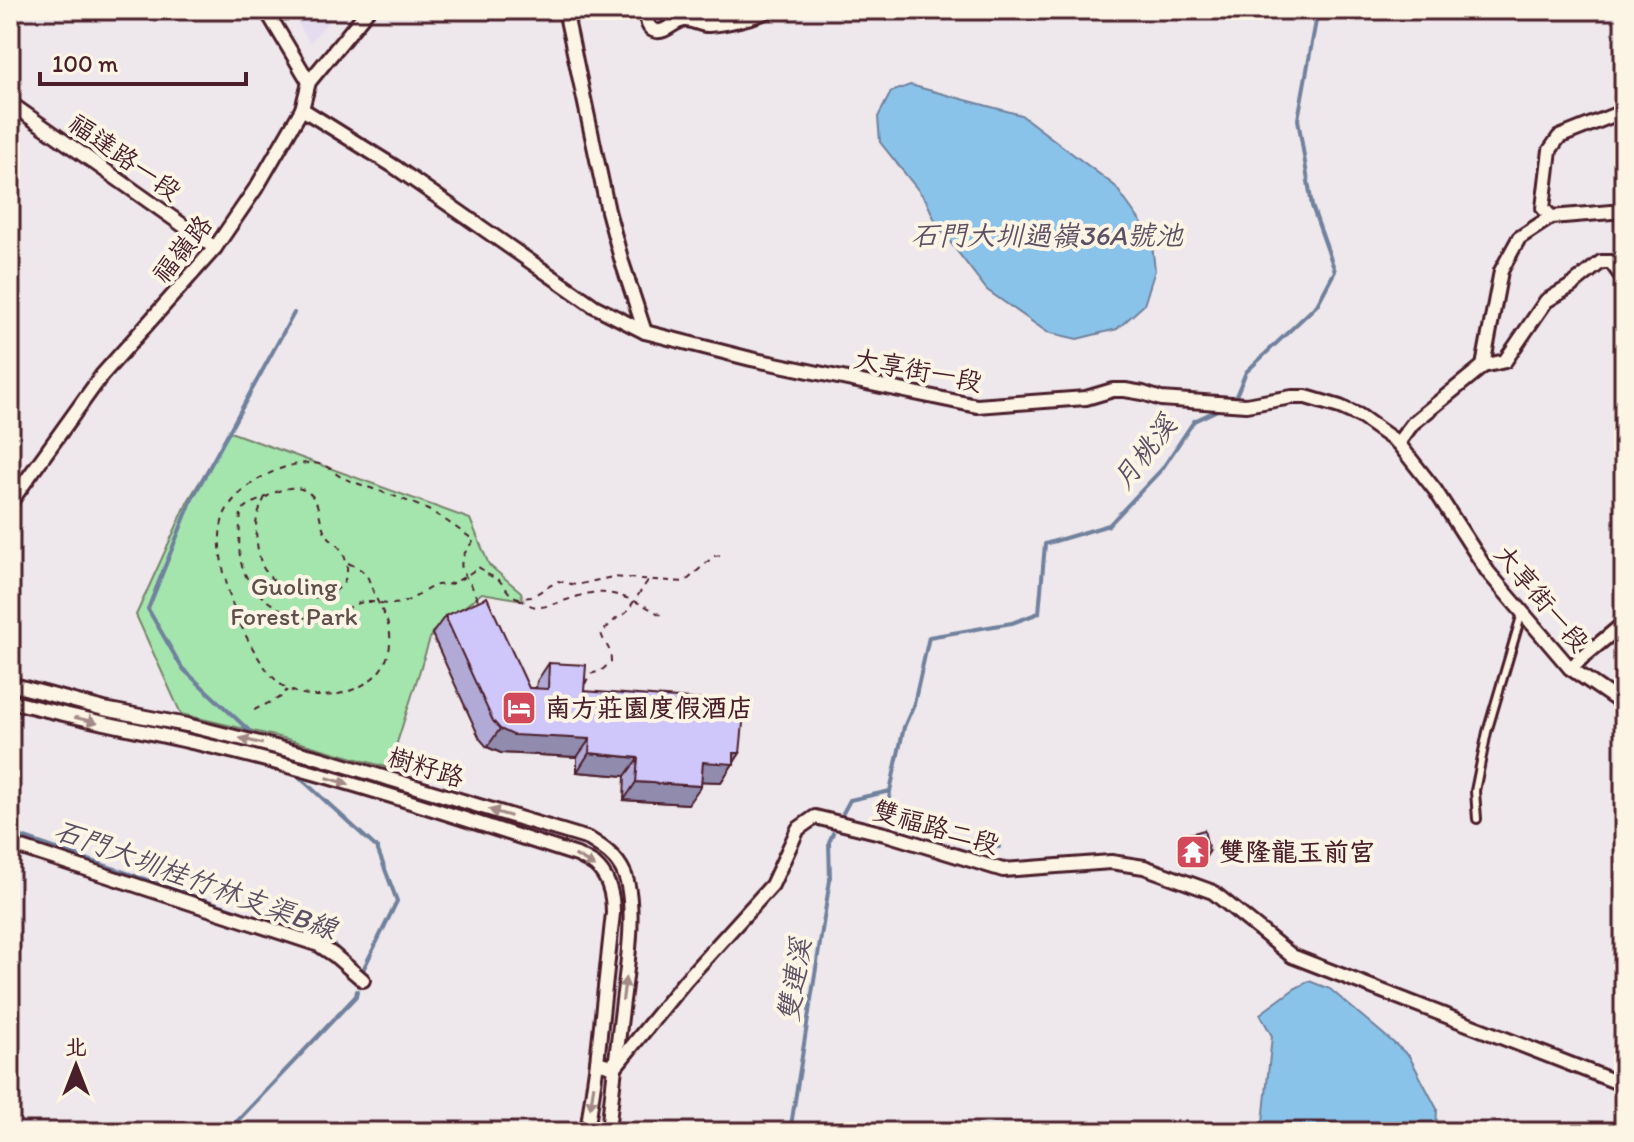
<svg xmlns="http://www.w3.org/2000/svg" width="1634" height="1142" viewBox="0 0 1634 1142" font-family="Itim,'LXGW WenKai TC',sans-serif">
<rect width="100%" height="100%" fill="#eee7eb"/>
<filter id="ink" filterUnits="userSpaceOnUse"><feTurbulence type="fractalNoise" baseFrequency=".0125" numOctaves="2"/><feDisplacementMap in="SourceGraphic" scale="16" xChannelSelector="R" yChannelSelector="G"/><feConvolveMatrix kernelMatrix="1 2 1 2 8 2 1 2 1" color-interpolation-filters="sRGB"/></filter>
<g filter="url(#ink)">
<path fill="#e5ddef" d="M290 10H338L310 43Z"/>
<path fill="#a4e4ad" stroke="#77826c" stroke-width="2" d="M230 432 470 519 489 565 521 592 523 600 482 593 432 632 389 768 287 739 181 714 136 615 188 501Z"/>
<g fill="#8ac3e9" stroke="#70819d" stroke-width="2">
<path d="M910 85 1021 115 1115 186 1151 236 1155 270 1144 305 1117 329 1077 339 1047 332 987 290 937 225 926 200 880 142 878 117 891 92Z"/>
<path d="M1309 981 1330 989 1409 1056 1437 1109 1436 1132H1262L1272 1036 1260 1014 1294 989Z"/>
</g>
<g fill="none" stroke-linecap="round" stroke-linejoin="round">
<g stroke="#70819d" stroke-width="4">
<path d="M1233 403 1246 372 1317 305 1335 271 1312 206 1298 119 1318 10"/>
<path d="M255 736 182 668 148 609 192 499 294 313"/>
<path d="M297 775 377 848 397 901 361 974"/>
<path d="M843 813 850 800 890 791"/>
<path d="M10 833 308 935"/>
<path d="M999 847 887 819 890 791 904 727 914 704 929 637 1012 623 1039 613 1045 544 1109 525 1162 469 1194 421 1222 408"/>
<path d="M320 939 332 943 348 960"/>
<path d="M227 1132 356 996 357 991"/>
<path d="M790 1132 830 880 829 842 833 833"/>
</g>
<g stroke="#4a1f2b" stroke-width="12">
<path id="service" d="M1477 819 1475 791 1487 732 1522 613"/>
</g>
<g stroke="#4a1f2b" stroke-width="18">
<g id="minor">
<path d="M266 10 309 82"/>
<path d="M565 10 608 211 622 262 645 332"/>
<path d="M646 10C647 18 646 29 656 31 666 33 674 21 684 20 693 19 700 26 709 25 727 24 754 17 771 10"/>
<path d="M10 103 215 248"/>
<path d="M302 109 395 167 594 306 645 332 751 359 977 406 1086 398 1113 390H1125L1143 393 1161 399 1246 405 1292 397H1306L1340 407 1360 416 1398 443 1435 490 1488 572 1523 613 1570 668 1624 705"/>
<path d="M1551 217 1543 208 1550 150 1559 137 1624 111"/>
<path d="M1483 366 1505 361 1546 301 1571 286 1601 262H1611L1624 280"/>
<path d="M1398 443 1413 423 1483 366 1501 271 1519 238 1551 217 1624 211"/>
<path d="M10 503 102 375 215 248 258 185 302 109 309 82 368 10"/>
<path d="M1570 668 1624 623"/>
<path d="M10 684 104 709 187 725 320 758 589 839C604 848 617 857 624 873 638 904 626 974 622 1009 617 1050 612 1091 608 1132"/>
<path d="M10 701C75 718 140 730 205 745 331 774 454 816 577 855 583 858 590 861 595 865 609 877 613 896 613 913L597 1062 587 1132"/>
<path d="M10 844 319 945 334 955 363 980"/>
<path d="M597 1062 615 1067 685 981 772 885 798 829 815 817 889 835 1003 870 1111 862 1144 867 1213 892 1292 956 1624 1085"/>
</g>
</g>
<g stroke="#4a1f2b" stroke-width="2" stroke-dasharray="6 6" stroke-linecap="butt">
<path d="M265 497C261 506 256 516 256 527 256 538 258 559 264 569 279 592 308 606 333 592 349 583 351 566 341 550 337 543 329 539 325 532 319 521 320 506 313 497 300 482 283 488 268 496 258 501 250 503 241 511 240 528 237 550 242 566 251 598 292 623 325 618 339 616 350 604 364 602 376 601 389 606 401 603 413 600 423 591 434 586 442 583 437 586 446 585 456 583 470 574 478 567L483 570V572L499 580 511 595 518 598 531 597 558 581 576 585 612 577 685 582 714 556 722 555"/>
<path d="M348 563C372 574 366 577 376 598 383 613 392 626 390 644 387 689 326 706 290 690 263 679 234 616 228 589 222 565 216 542 223 518 233 486 291 455 323 465 330 467 336 475 343 478 371 489 401 497 428 510 444 518 459 530 474 540 449 571 467 570 478 600"/>
<path d="M519 599C525 602 530 606 536 607 546 609 577 595 591 593 615 590 642 603 662 616"/>
<path d="M585 684 590 674 601 671 611 662C611 645 605 647 601 633L617 618 626 613 649 579"/>
<path d="M254 710 281 697 287 690"/>
</g>
<use href="#service" stroke="#fcf5e5" stroke-width="6"/>
<use href="#minor" stroke="#fcf5e5" stroke-width="12"/>
</g>
<g fill="#b2aad6" stroke="#4a1f2b" stroke-width="2">
<path d="M445 616 529 688H536L537 681 549 663 584 691 740 753 721 782 701 781 688 804 624 800 625 776 577 772V757L501 753 487 747 480 739 432 634Z"/>
<path d="M1190 834 1203 862 1190 866 1184 843Z"/>
</g>
<g fill="#918bae" stroke="#4a1f2b" stroke-width="2">
<path d="M500 729 590 739 577 757 501 753 487 747Z"/>
<path d="M589 753 638 758 625 776 577 772Z"/>
<path d="M734 753H740L721 782 690 781 703 762Z"/>
<path d="M636 782 701 786 688 804 624 800Z"/>
<path d="M1209 852 1203 862 1190 866 1196 857Z"/>
</g>
<g fill="#cfc6f9" stroke="#4a1f2b" stroke-width="2">
<path d="M487 597 529 688 548 689 549 663 586 665 584 691 745 703 740 753H734V764L703 762 701 786 636 782 638 758 589 753 590 739 513 735 500 729 493 721 445 616Z"/>
<path d="M1204 830 1209 852 1196 857 1190 834Z"/>
</g>
<defs><path id="oneway-solid" d="M-6-.8H1V-3.2L6.5 0L1 3.2V.8H-6Z" transform="scale(2)"/></defs>
<g fill="#a38a88">
<use href="#oneway-solid" transform="translate(86 720) rotate(13)"/>
<use href="#oneway-solid" transform="translate(251 741) rotate(-166)"/>
<use href="#oneway-solid" transform="translate(338 781) rotate(17)"/>
<use href="#oneway-solid" transform="translate(500 813) rotate(-163)"/>
<use href="#oneway-solid" transform="translate(585 861) rotate(30)"/>
<use href="#oneway-solid" transform="translate(624 989) rotate(-83)"/>
<use href="#oneway-solid" transform="translate(592 1097) rotate(99)"/>
</g>
</g>
<defs>
<g id="hotel-square" transform="scale(1.8)"><rect x="-9" y="-9" width="18" height="18" rx="4" fill="#d1495b" stroke="#fcf5e5"/><path d="M-6-4.5h1.5V1H6V5H4.5V3h-9V5H-6ZM-4 0a1.8 1.8 0 1 1 3.6 0ZM.5 0V-2.5h3Q6-2.5 6 0Z" fill="#fff"/></g>
<g id="temple-square" transform="scale(1.8)"><rect x="-9" y="-9" width="18" height="18" rx="4" fill="#d1495b" stroke="#fcf5e5"/><path d="M0-6L5-2H3V0L6.5 2.5H4V6H1.5V3h-3V6H-4V2.5H-6.5L-3 0V-2H-5Z" fill="#fff"/></g>
</defs>
<g fill-rule="evenodd">
<use href="#hotel-square" x="519" y="708"/>
<use href="#temple-square" x="1193" y="852"/>
</g>
<g text-anchor="middle" stroke-width="8" stroke-linejoin="round" paint-order="stroke">
<g font-size="26" fill="#4a1f2b" stroke="#fcf5e5">
<text transform="translate(125 157) rotate(35)" y="9">福達路一段</text>
<text transform="translate(182 249) rotate(-51)" y="9">福嶺路</text>
<text transform="translate(918 370) rotate(11)" y="9">大享街一段</text>
<text transform="translate(1542 598) rotate(50)" y="9">大享街一段</text>
<text transform="translate(426 767) rotate(17)" y="9">樹籽路</text>
<text transform="translate(936 827) rotate(16)" y="9">雙福路二段</text>
</g>
<g font-size="26" fill="#60504c" stroke="#fcf5e5">
<text x="294" y="595">Guoling<tspan x="294" dy="30">Forest Park</tspan></text>
</g>
<g font-size="26" font-weight="bold" fill="#4a1f2b" stroke="#fcf5e5" text-anchor="start">
<text x="545" y="717">南方莊園度假酒店</text>
<text x="1219" y="861">雙隆龍玉前宮</text>
</g>
<g font-size="28" font-style="italic" fill="#5d5064" stroke="#fcf5e5">
<text x="1047" y="245">石門大圳過嶺36A號池</text>
<text transform="translate(1144 452) rotate(-52)" y="10">月桃溪</text>
<text transform="translate(196 879) rotate(20)" y="10">石門大圳桂竹林支渠B線</text>
<text transform="translate(794 980) rotate(-81)" y="10">雙連溪</text>
</g>
</g>
<rect width="1634" height="1142" fill="none" stroke="#fcf5e5" stroke-width="40"/>
<rect x="20" y="20" width="1594" height="1102" fill="none" stroke="#4a1f2b" stroke-width="3" filter="url(#ink)"/>
<g transform="translate(76 1066)" stroke="#fcf5e5" stroke-width="6" paint-order="stroke">
<path d="M0-6L14 30L0 20L-14 30Z" fill="#4a1f2b"/>
<text y="-12" font-size="22" font-weight="bold" text-anchor="middle" fill="#4a1f2b">北</text>
</g>
<path d="M40 72v12h206v-12" fill="none" stroke="#4a1f2b" stroke-width="4"/>
<text x="52" y="72" font-size="24" fill="#4a1f2b" stroke="#fcf5e5" stroke-width="6" paint-order="stroke">100 m</text>
</svg>
